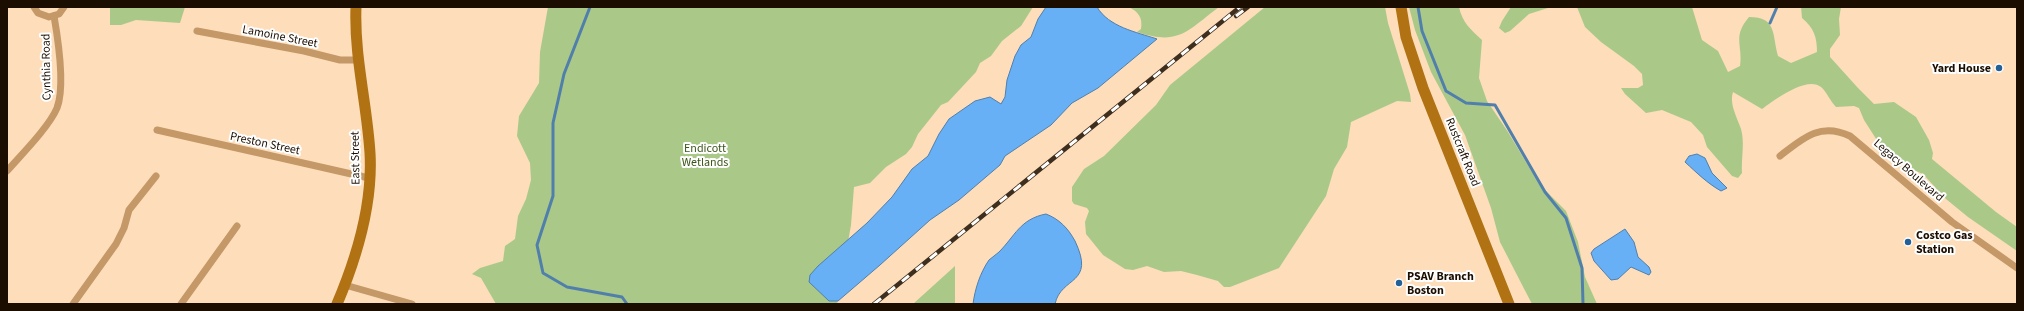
<svg xmlns="http://www.w3.org/2000/svg" width="2024" height="311" viewBox="0 0 2024 311" font-family="'Source Sans 3',sans-serif">
<rect width="100%" height="100%" fill="#fdddba"/>
<g fill="#aac988">
<path d="M110 7H185L180 23 136 20 121 25H110Z"/>
<path d="M548 7H1033L1021 26 1002 41 991 56 980 63 976 72 948 102 941 105 918 134 912 147 906 154 886 167 870 183 854 187 851 225 837 304H496L481 278 472 274 480 268 503 261 505 246 515 239 518 216 526 199 531 180 530 163 517 136 519 116 539 83 540 52Z"/>
<path d="M1129 7H1219C1187 31 1179 46 1137 32L1141 29C1143 17 1138 12 1129 7Z"/>
<path d="M1265 7H1385L1388 23 1410 94 1411 102 1397 101 1351 122 1347 147 1334 169 1326 196 1279 268 1230 287H1224L1218 281 1197 275 1181 271 1164 272 1147 266 1133 270 1125 269 1103 255 1086 234 1085 222 1089 211 1087 208 1074 204 1072 201V187L1084 169 1104 156 1156 105 1170 85Z"/>
<path d="M1409 7H1459C1462 22 1471 30 1482 40L1479 78 1487 101 1508 132 1539 184 1566 211 1578 242 1585 277 1597 304H1532L1500 242 1491 208 1465 135 1431 72 1415 30Z"/>
<path d="M1511 7H1551L1529 14 1510 31 1505 33 1499 28 1502 21Z"/>
<path d="M1577 7H1692L1702 40 1718 51 1728 72 1740 66C1743 45 1732 37 1749 17 1777 17 1772 34 1778 56L1791 63 1817 52C1817 37 1814 28 1802 18L1801 7H1841L1839 19 1840 35 1830 49V57L1858 88 1874 104 1894 102 1916 117 1929 140 1933 153 1932 159 1996 212 2017 227V251L1968 217 1946 199 1923 174 1907 167 1880 145 1864 120 1859 108 1854 106 1836 107C1830 101 1827 92 1821 87 1807 75 1773 101 1762 109L1733 92C1729 104 1737 117 1741 129 1745 143 1741 158 1742 173L1738 178 1732 176 1707 147 1703 135 1691 122 1662 110 1646 113 1625 94 1621 88H1638L1643 85 1642 74 1634 66 1601 42 1585 27Z"/>
<path d="M955 266V304H913Z"/>
</g>
<g fill="#68b0f6" stroke="#517fac">
<path d="M1046 7H1097C1109 27 1136 32 1157 39L1098 88 1072 103 1051 125 1005 156 1000 165 959 200 930 220 880 265 838 301H829L809 282 810 275 818 266 867 223 892 197 912 169 928 156 939 134 949 119 975 101 990 97 1001 104 1005 97 1007 80 1015 56 1021 45 1031 37 1038 19Z"/>
<path d="M1697 154 1705 158 1712 173 1727 188 1721 191C1707 183 1697 173 1685 162L1689 156Z"/>
<path d="M1046 214C1059 219 1068 228 1075 241 1096 285 1061 276 1055 304H973C975 289 980 273 989 260 992 257 996 255 999 252 1015 236 1020 219 1046 214Z"/>
<path d="M1625 229 1634 242 1638 257 1649 267 1651 272 1649 275 1631 267 1618 279 1611 280 1594 261 1591 253 1594 249Z"/>
</g>
<g fill="none" stroke-linecap="round" stroke-linejoin="round">
<g stroke="#517fac" stroke-width="3">
<path d="M590 7 564 74 553 123V196L537 245 543 273 567 287 622 297 627 304"/>
<path d="M1418 7 1422 31 1446 91 1466 103 1495 105 1545 192 1566 218 1582 268 1583 304"/>
<path d="M1770 23 1777 7"/>
</g>
<g stroke="#c49867" stroke-width="7">
<path d="M34 7 38 13 49 17 59 14 64 7"/>
<path d="M197 31 304 51 340 60H359"/>
<path d="M157 130 369 178"/>
<path d="M1780 156C1803 138 1820 122 1850 136L1952 222 2017 268"/>
<path d="M7 171C21 155 49 127 57 108 65 87 58 39 54 16"/>
<path d="M345 285 412 304"/>
<path d="M73 304 116 244 124 228 129 210 156 176"/>
<path d="M181 304 237 226"/>
</g>
<g stroke="#b17213" stroke-width="11">
<path d="M1401 7 1406 37 1423 88 1509 304"/>
<path d="M337 304C357 257 373 205 370 153 367 104 354 56 356 7"/>
</g>
<g stroke="#3e2e1d" stroke-width="4.5">
<g id="rail">
<path d="M1236 16 1248 7"/>
<path d="M874 304 1240 7"/>
</g>
</g>
<use href="#rail" stroke="#fff" stroke-width="3" stroke-dasharray="9" stroke-linecap="butt"/>
</g>
<g fill="#236097" stroke="#fff" stroke-width="1.5">
<circle cx="1999" cy="68" r="4"/>
<circle cx="1908" cy="242" r="4"/>
<circle cx="1399" cy="283" r="4"/>
</g>
<g text-anchor="middle" stroke-width="4" stroke-linejoin="round" paint-order="stroke">
<g font-size="12" fill="#1b0e01" stroke="#fff">
<text transform="translate(280 36) rotate(11)" y="4">Lamoine Street</text>
<text transform="translate(46 67) rotate(-91)" y="4">Cynthia Road</text>
<text transform="translate(265 143) rotate(12)" y="4">Preston Street</text>
<text transform="translate(1463 152) rotate(68)" y="4">Rustcraft Road</text>
<text transform="translate(355 158) rotate(-91)" y="4">East Street</text>
<text transform="translate(1909 170) rotate(41)" y="4">Legacy Boulevard</text>
</g>
<g font-size="12" font-weight="bold" fill="#1b0e01" stroke="#fff" text-anchor="start">
<text x="1991" y="72" text-anchor="end">Yard House</text>
<text x="1916" y="239">Costco Gas<tspan x="1916" dy="14">Station</tspan></text>
<text x="1407" y="280">PSAV Branch<tspan x="1407" dy="14">Boston</tspan></text>
</g>
<g font-size="12" fill="#3b5517" stroke="#fff">
<text x="705" y="152">Endicott<tspan x="705" dy="14">Wetlands</tspan></text>
</g>
</g>
<rect width="2024" height="311" fill="none" stroke="#1b0e01" stroke-width="16"/>
</svg>
